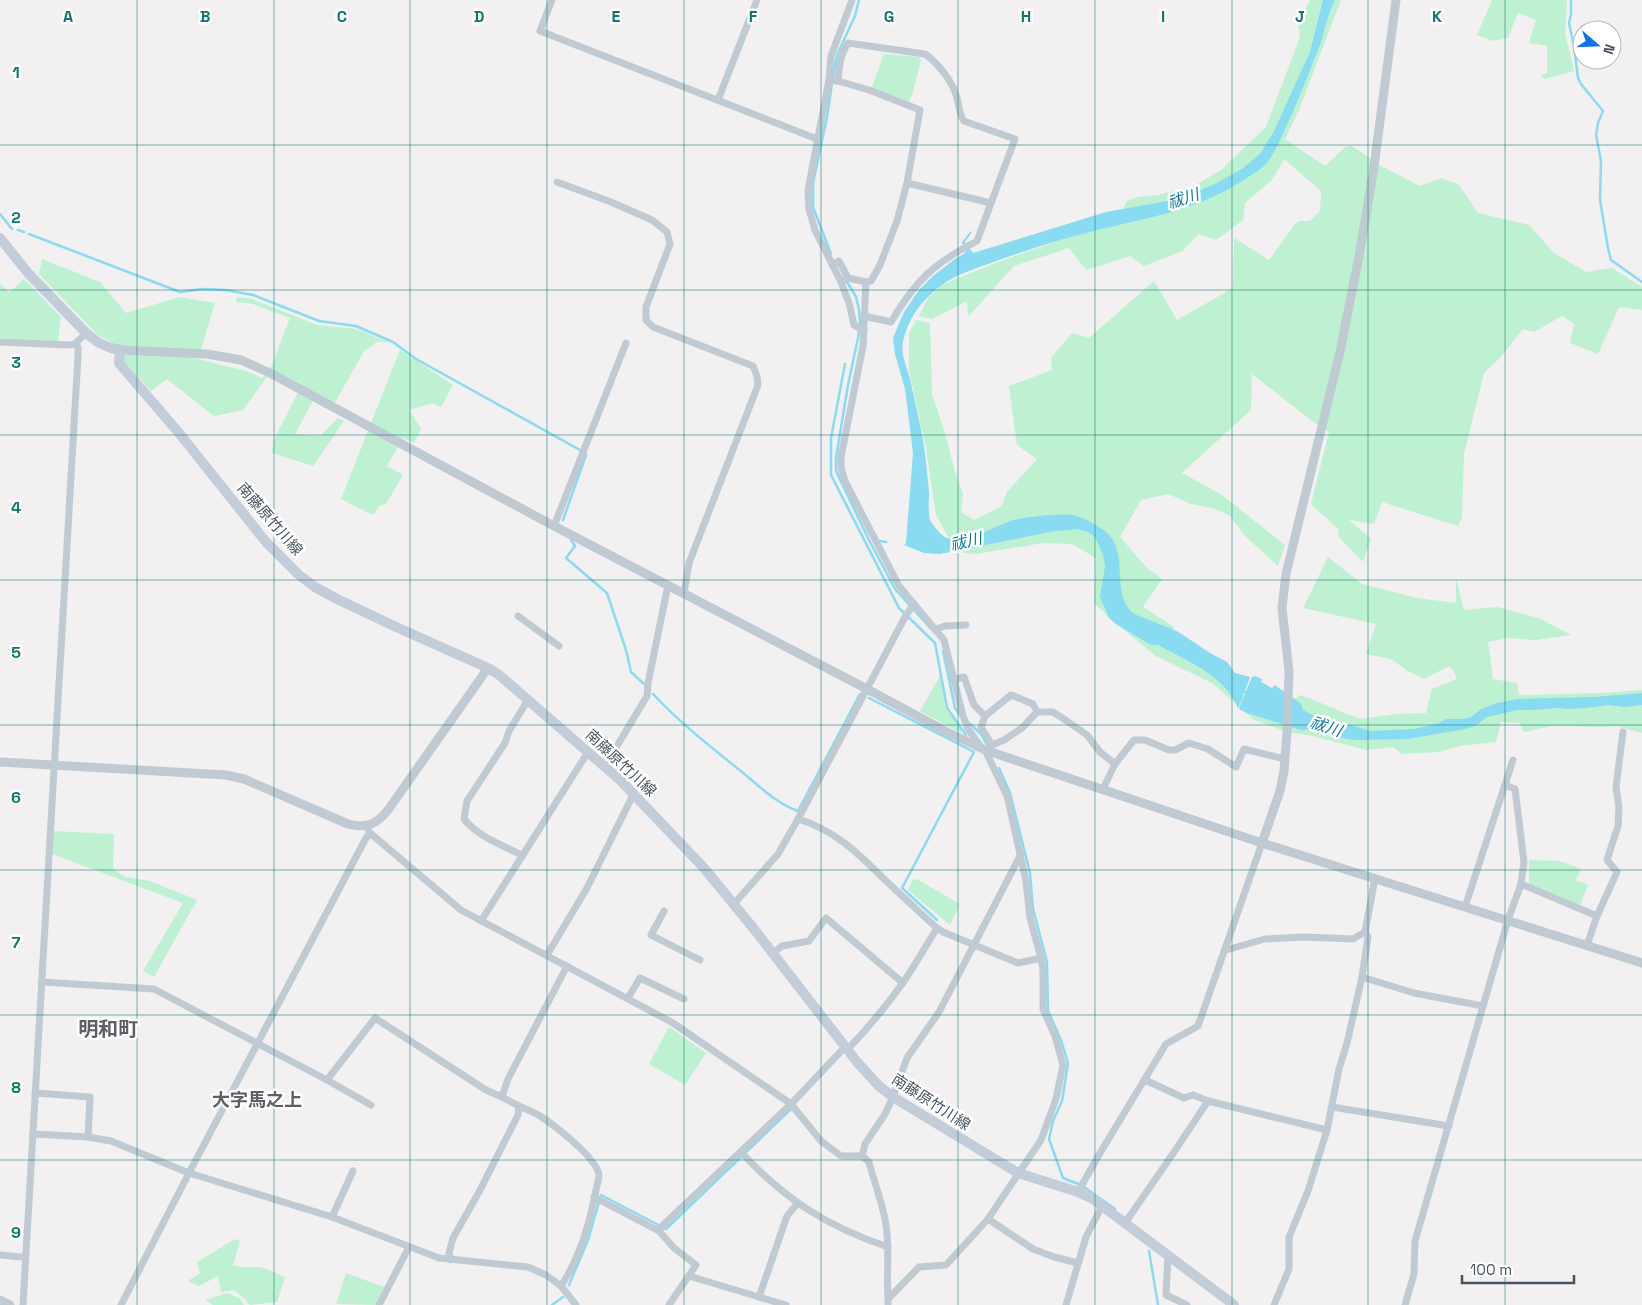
<svg xmlns="http://www.w3.org/2000/svg" width="1642" height="1305" viewBox="0 0 1642 1305" font-family="'Space Grotesk','Noto Sans JP',sans-serif">
<rect width="100%" height="100%" fill="#f2f0f0"/>
<g fill="#bdf1d1">
<path d="M1310 0H1341L1299 110 1285 139 1325 166 1345 147 1352 146 1381 166 1420 186 1442 178 1459 185 1478 213 1529 225 1554 253 1586 272 1612 268 1642 287V310L1619 307 1598 354 1570 343 1574 324 1562 316 1534 332 1523 329 1499 359 1484 373 1464 454 1462 518 1458 526 1382 502 1374 524 1349 520 1371 539 1363 562 1338 536 1339 530 1311 504 1329 432 1316 424 1252 374 1251 410 1182 473 1222 495 1285 545 1278 566 1245 536 1229 515 1212 508 1191 504 1168 494 1141 500 1120 537 1147 568 1162 579 1143 607 1174 627 1163 646 1237 688 1254 711 1272 713 1301 695 1360 719 1397 714 1426 713 1432 689 1457 679 1453 670 1449 666 1424 679 1406 670 1391 659 1366 654 1376 624 1303 608 1328 557 1362 584 1417 598 1456 603V578L1464 610 1497 607 1541 619 1571 635 1535 640 1507 638 1488 642 1493 679 1517 683 1519 695 1602 693 1642 690V733L1617 726 1606 727 1552 726 1524 732 1519 723 1501 722 1496 742 1460 746 1439 752 1402 754 1393 747 1367 750 1308 735 1287 732 1254 720 1212 683 1156 656 1113 621 1094 603 1096 558 1072 544 1043 543 976 554 957 552 936 515 926 448 909 370V333L916 320 930 323 932 394 945 433 955 472 963 494 961 512 974 520 1001 507 1007 492 1037 459 1017 445 1009 386 1052 370 1051 358 1072 333 1089 338 1154 281 1177 320 1233 288 1234 238 1269 260 1295 224 1299 221H1310L1320 211 1321 191 1284 159 1272 180 1245 203 1243 220 1216 240 1199 234 1182 251 1144 266 1130 256 1086 270 1069 248 1014 266 968 317 967 301 932 319 919 316 928 298 944 284 993 264 1118 219 1127 201 1138 197 1158 195 1194 186 1221 170 1266 127 1300 37 1298 25Z"/>
<path d="M1492 0H1567L1565 33 1574 71 1544 79 1540 76 1547 73V46L1529 43 1536 20 1518 13 1508 38 1492 41 1477 35Z"/>
<path d="M884 54 919 57 921 60 913 92 908 103 871 89Z"/>
<path d="M42 259 100 282 126 313 180 297 215 303 198 359 246 371 262 378 271 367 290 318 253 304 236 302 237 297 252 299 317 325 357 329 388 342 453 385 441 407 433 403 409 410 421 429 414 443 403 438 387 466 403 475 386 504 380 505 373 515 341 499 400 350 388 342H377L364 351 334 404 316 395 295 434 320 436 338 418 344 421 313 466 272 453 273 441 301 387 272 370 243 410 214 416 167 379 151 391 123 360 116 345 97 334 39 274Z"/>
<path d="M24 279 61 317 58 342 0 338V283L9 293Z"/>
<path d="M940 676 945 708 961 730V733L920 711Z"/>
<path d="M53 831 114 834 113 869 125 877 150 881 197 900 154 977 143 971 183 903 52 854Z"/>
<path d="M1529 860 1560 861 1581 869 1576 880 1588 885 1580 905 1529 885Z"/>
<path d="M913 879 918 880 960 904 950 925 908 890Z"/>
<path d="M669 1027 706 1053 685 1085 649 1064Z"/>
<path d="M235 1239 240 1241 233 1265 240 1267H261L285 1277 277 1302 250 1305 245 1299 234 1290 221 1292 218 1276 199 1286 188 1281 200 1273 197 1262Z"/>
<path d="M346 1273 384 1287 375 1305 336 1304Z"/>
<path d="M227 1293 239 1298 244 1305H213L205 1300Z"/>
</g>
<path fill="#88dbf0" d="M1323 0H1335C1328 13 1327 22 1323 35 1320 47 1314 59 1310 70 1302 90 1294 110 1285 129 1279 142 1274 156 1264 166 1257 172 1249 176 1242 181 1195 212 1139 219 1086 233 1057 240 1028 250 999 260 978 268 954 274 937 289 920 302 907 321 903 342 900 358 910 372 912 388 915 400 917 412 920 424 925 447 927 470 929 493 929 501 928 512 930 520 932 524 937 530 940 533 957 552 994 525 1014 520 1026 517 1065 512 1077 516 1087 520 1102 527 1109 535 1129 556 1110 594 1134 614L1177 631 1210 653 1227 662 1235 673 1250 677 1245 691H1246L1252 677 1255 676 1262 679 1261 682 1272 688 1275 685 1301 704 1303 710 1330 725H1351L1370 731 1414 729 1436 724 1447 719H1463L1471 717 1481 709 1497 703 1518 699 1594 697 1642 693V705L1625 707 1609 705 1586 708 1568 709 1557 708 1535 710H1517L1487 717 1475 726 1465 729 1408 739 1358 740 1347 739 1310 729 1301 730 1247 713 1239 709 1245 693H1244L1238 708C1236 703 1233 698 1230 694 1215 672 1180 657 1158 645H1151L1116 624 1109 618 1100 597 1105 566 1103 555 1095 537 1088 532 1078 529 1055 531 940 554 924 553 904 545 906 543 913 453 905 389 895 354 893 338 904 312 919 290 933 276 955 259 965 253 962 242 971 231 972 232 965 242 973 253 1106 212 1179 199 1215 184 1242 169 1260 154 1274 131 1310 52Z"/>
<g fill="none" stroke-linecap="round" stroke-linejoin="round">
<g stroke="#88dbf0" stroke-width="2.5">
<path d="M1571 0V14L1569 23 1574 46 1578 78 1581 84 1603 111 1598 123 1596 135 1601 161 1600 200 1608 248 1611 260 1642 282"/>
<path d="M833 76 837 55 855 16 859 0"/>
<path d="M0 214 12 229"/>
<path d="M18 230 24 232"/>
<path d="M29 234 180 292 202 289 226 290 253 295 319 321 356 326 393 342 416 359 580 450"/>
<path d="M831 254 813 207V183L827 117 832 83"/>
<path d="M846 280 856 297 859 310 860 323 858 338 848 385 836 458V471L869 540 895 589 933 631"/>
<path d="M845 364 831 438V475L899 608 935 643 947 708 966 735"/>
<path d="M563 520 586 455"/>
<path d="M571 540 575 546 566 558 607 593 626 650 631 672 644 684"/>
<path d="M879 541 886 542"/>
<path d="M943 651 955 708 960 715"/>
<path d="M653 694C680 723 711 747 742 772 759 786 777 804 798 811L860 694"/>
<path d="M869 698 974 752 902 888 937 920"/>
<path d="M968 722 981 734 987 745"/>
<path d="M999 768 1010 793 1030 873 1033 909 1047 962 1048 1011 1061 1040 1068 1063 1062 1101 1053 1121 1049 1139 1063 1178 1078 1184"/>
<path d="M1084 1187 1115 1209"/>
<path d="M1149 1251 1158 1305"/>
<path d="M569 1285 588 1240 601 1195 666 1229 791 1109"/>
<path d="M552 1305 563 1297"/>
</g>
<g stroke="#c0cad2" stroke-width="7">
<path d="M552 0 540 31 817 139"/>
<path d="M852 0 831 56 829 80 808 190 809 209 815 230 841 282 849 303 854 325 864 331"/>
<path d="M829 80 838 81C839 68 840 55 848 43L925 54C938 63 953 82 957 98 959 106 959 114 964 121L1015 139 991 203 907 183"/>
<path d="M838 81 869 90 920 110 907 183 897 221 880 265 871 281 866 282 848 278 841 282"/>
<path d="M718 100 757 0"/>
<path d="M557 182 611 202 652 220 667 232 670 244 646 307V320L653 327 753 366 757 376 758 385 689 563 684 593"/>
<path d="M832 265 839 261 848 278"/>
<path d="M866 282 863 346 841 457V468L845 481 899 586 944 640 963 716 968 729 981 747"/>
<path d="M864 316 891 322C915 281 934 263 977 241L991 203"/>
<path d="M0 342 68 345 75 344 86 333"/>
<path d="M554 526 626 343"/>
<path d="M518 616 559 646"/>
<path d="M936 629 945 626 966 625"/>
<path d="M953 680 964 677 974 705 985 716"/>
<path d="M992 745 981 727 985 716 1011 695 1033 704 1037 712"/>
<path d="M987 751 992 745 1004 740 1022 728 1037 712H1053L1067 721 1087 735 1100 752 1115 764"/>
<path d="M605 766 647 696 648 683 668 585"/>
<path d="M1103 789 1115 764 1134 740H1145L1169 750H1175L1189 743 1208 749 1236 767 1244 749 1285 759"/>
<path d="M798 819C833 829 858 853 883 878 901 895 919 912 937 928L943 932 1018 963 1041 958"/>
<path d="M366 826 370 833 461 910 673 1023 791 1104 821 1141 841 1156H862"/>
<path d="M521 855C503 845 478 837 464 819L467 801 505 743 509 731 528 700"/>
<path d="M1521 884 1597 916"/>
<path d="M733 905 778 854 798 819 905 617 914 604"/>
<path d="M1465 907 1513 760"/>
<path d="M664 911 651 935 700 960"/>
<path d="M481 921 588 752"/>
<path d="M1587 945 1597 916 1617 872 1607 860 1618 826 1619 808 1616 787 1623 732"/>
<path d="M1226 950 1265 939 1303 937 1353 939 1365 932 1375 878"/>
<path d="M773 953 782 946 809 941 826 918 903 983"/>
<path d="M547 955 587 888 634 793"/>
<path d="M1362 977 1368 937 1365 932"/>
<path d="M42 982 154 989 327 1080 371 1105"/>
<path d="M628 998 640 978 684 999"/>
<path d="M847 1050C867 1029 885 1008 902 984 915 966 925 947 937 928"/>
<path d="M327 1080 375 1018 486 1090 502 1097"/>
<path d="M1145 1080 1184 1098 1193 1095 1208 1101"/>
<path d="M35 1093 90 1097 88 1137"/>
<path d="M519 1106C526 1109 534 1112 540 1116 554 1125 597 1158 599 1175 599 1179 597 1185 596 1190 590 1222 579 1259 561 1286"/>
<path d="M1332 1107 1449 1126"/>
<path d="M33 1134 88 1137 111 1141 189 1173 332 1217 439 1258 528 1267 546 1275 561 1286 576 1305"/>
<path d="M741 1152C784 1199 828 1227 888 1247"/>
<path d="M1078 1192 1100 1153 1166 1044 1198 1026 1262 843"/>
<path d="M594 1197 659 1231 674 1248 696 1265 669 1305"/>
<path d="M332 1217 353 1171"/>
<path d="M988 1219 1033 1249 1054 1257 1078 1263"/>
<path d="M1125 1223 1170 1158 1208 1101 1327 1130"/>
<path d="M659 1231 662 1226 791 1104 845 1047"/>
<path d="M0 1255 22 1257"/>
<path d="M1168 1256 1166 1295 1187 1305"/>
<path d="M451 1260 449 1253 453 1238 479 1192 518 1115 519 1106 502 1097 508 1079 567 966"/>
<path d="M689 1276 759 1297 787 1216 798 1203"/>
<path d="M759 1297 786 1305"/>
<path d="M888 1299C886 1275 890 1250 886 1225 883 1204 874 1182 869 1162L862 1156 865 1144 885 1114 893 1097 907 1058 939 1012 1021 854"/>
<path d="M23 1305 78 356V347L75 344"/>
<path d="M121 1305 189 1173 366 838 370 833"/>
<path d="M379 1305 409 1247"/>
<path d="M888 1305V1299L919 1267 946 1265 988 1219 1041 1140 1056 1099 1063 1065 1055 1036 1043 1009V970L1041 958 1030 918 1026 881 1011 813 1007 796 985 750"/>
<path d="M1066 1305 1086 1237 1102 1206"/>
<path d="M1274 1305 1289 1269V1237L1308 1191 1327 1130 1339 1069 1347 1043 1362 977 1414 993 1483 1006"/>
<path d="M1405 1305 1414 1274 1415 1241 1508 920 1521 884 1524 862 1515 789 1505 785"/>
</g>
<g stroke="#c0cad2" stroke-width="9">
<path d="M120 350 207 354 241 360 270 373 554 526 867 689 947 732 985 750 1262 843 1642 963"/>
<path d="M0 762 226 775 244 779 348 824C366 829 377 824 388 810L488 668"/>
<path d="M1262 843 1280 791 1284 771 1287 732 1289 671 1282 608 1286 574 1340 352 1359 256 1373 174 1396 0"/>
<path d="M0 1300 10 1305"/>
</g>
<path stroke="#c2cdd9" stroke-width="10" d="M0 238 28 273 86 333 99 343 111 348 120 350 119 363 179 433 266 542 299 575 315 587 335 598 394 626 488 668 498 674 620 780 704 868 754 929 857 1062 879 1086 893 1097 1018 1173 1078 1192 1093 1199 1234 1305"/>
</g>
<path fill="none" stroke="#0f766e" stroke-width="1" stroke-opacity="0.55" d="M137 0V1305M274 0V1305M410 0V1305M547 0V1305M684 0V1305M821 0V1305M958 0V1305M1095 0V1305M1232 0V1305M1368 0V1305M1505 0V1305M0 145H1642M0 290H1642M0 435H1642M0 580H1642M0 725H1642M0 870H1642M0 1015H1642M0 1160H1642"/>
<g text-anchor="middle" stroke-width="5" stroke-linejoin="round" paint-order="stroke">
<g font-size="15" fill="#47535e" stroke="#fff">
<text transform="translate(270 519) rotate(49)" y="5">南藤原竹川線</text>
<text transform="translate(621 763) rotate(43)" y="5">南藤原竹川線</text>
<text transform="translate(931 1102) rotate(33)" y="5">南藤原竹川線</text>
</g>
<g font-size="16" font-style="italic" fill="#087c9a" stroke="#fff">
<text transform="translate(1183 198) rotate(-18)" y="6">祓川</text>
<text transform="translate(966 541) rotate(-13)" y="6">祓川</text>
<text transform="translate(1326 726) rotate(18)" y="6">祓川</text>
</g>
<g font-size="18" font-weight="bold" fill="#5c6065" stroke="#fff">
<text x="257" y="1106">大字馬之上</text>
</g>
<g font-size="20" font-weight="bold" fill="#5c6065" stroke="#fff">
<text x="108" y="1036">明和町</text>
</g>
</g>
<g font-size="16" text-anchor="middle" font-weight="bold" fill="#0f766e" stroke="#fff" stroke-width="5" stroke-linejoin="round" paint-order="stroke">
<text x="68" y="22">A</text>
<text x="205" y="22">B</text>
<text x="342" y="22">C</text>
<text x="479" y="22">D</text>
<text x="616" y="22">E</text>
<text x="753" y="22">F</text>
<text x="889" y="22">G</text>
<text x="1026" y="22">H</text>
<text x="1163" y="22">I</text>
<text x="1300" y="22">J</text>
<text x="1437" y="22">K</text>
<text x="16" y="78">1</text>
<text x="16" y="223">2</text>
<text x="16" y="368">3</text>
<text x="16" y="513">4</text>
<text x="16" y="658">5</text>
<text x="16" y="803">6</text>
<text x="16" y="948">7</text>
<text x="16" y="1093">8</text>
<text x="16" y="1238">9</text>
</g>
<g transform="translate(1597 45) rotate(109)"><circle r="24" fill="#ffffff" stroke="#b5babf"/>
<path d="M0-4L9 19L0 12L-9 19Z" fill="#1172eb"/>
<text y="-8" font-size="14" font-weight="bold" text-anchor="middle" fill="#47535e">N</text>
</g>
<path d="M1462 1275v8h112v-8" fill="none" stroke="#47535e" stroke-width="2.5"/>
<text x="1470" y="1275" font-size="15" fill="#47535e" stroke="#ffffff" stroke-width="4" paint-order="stroke">100 m</text>
</svg>
